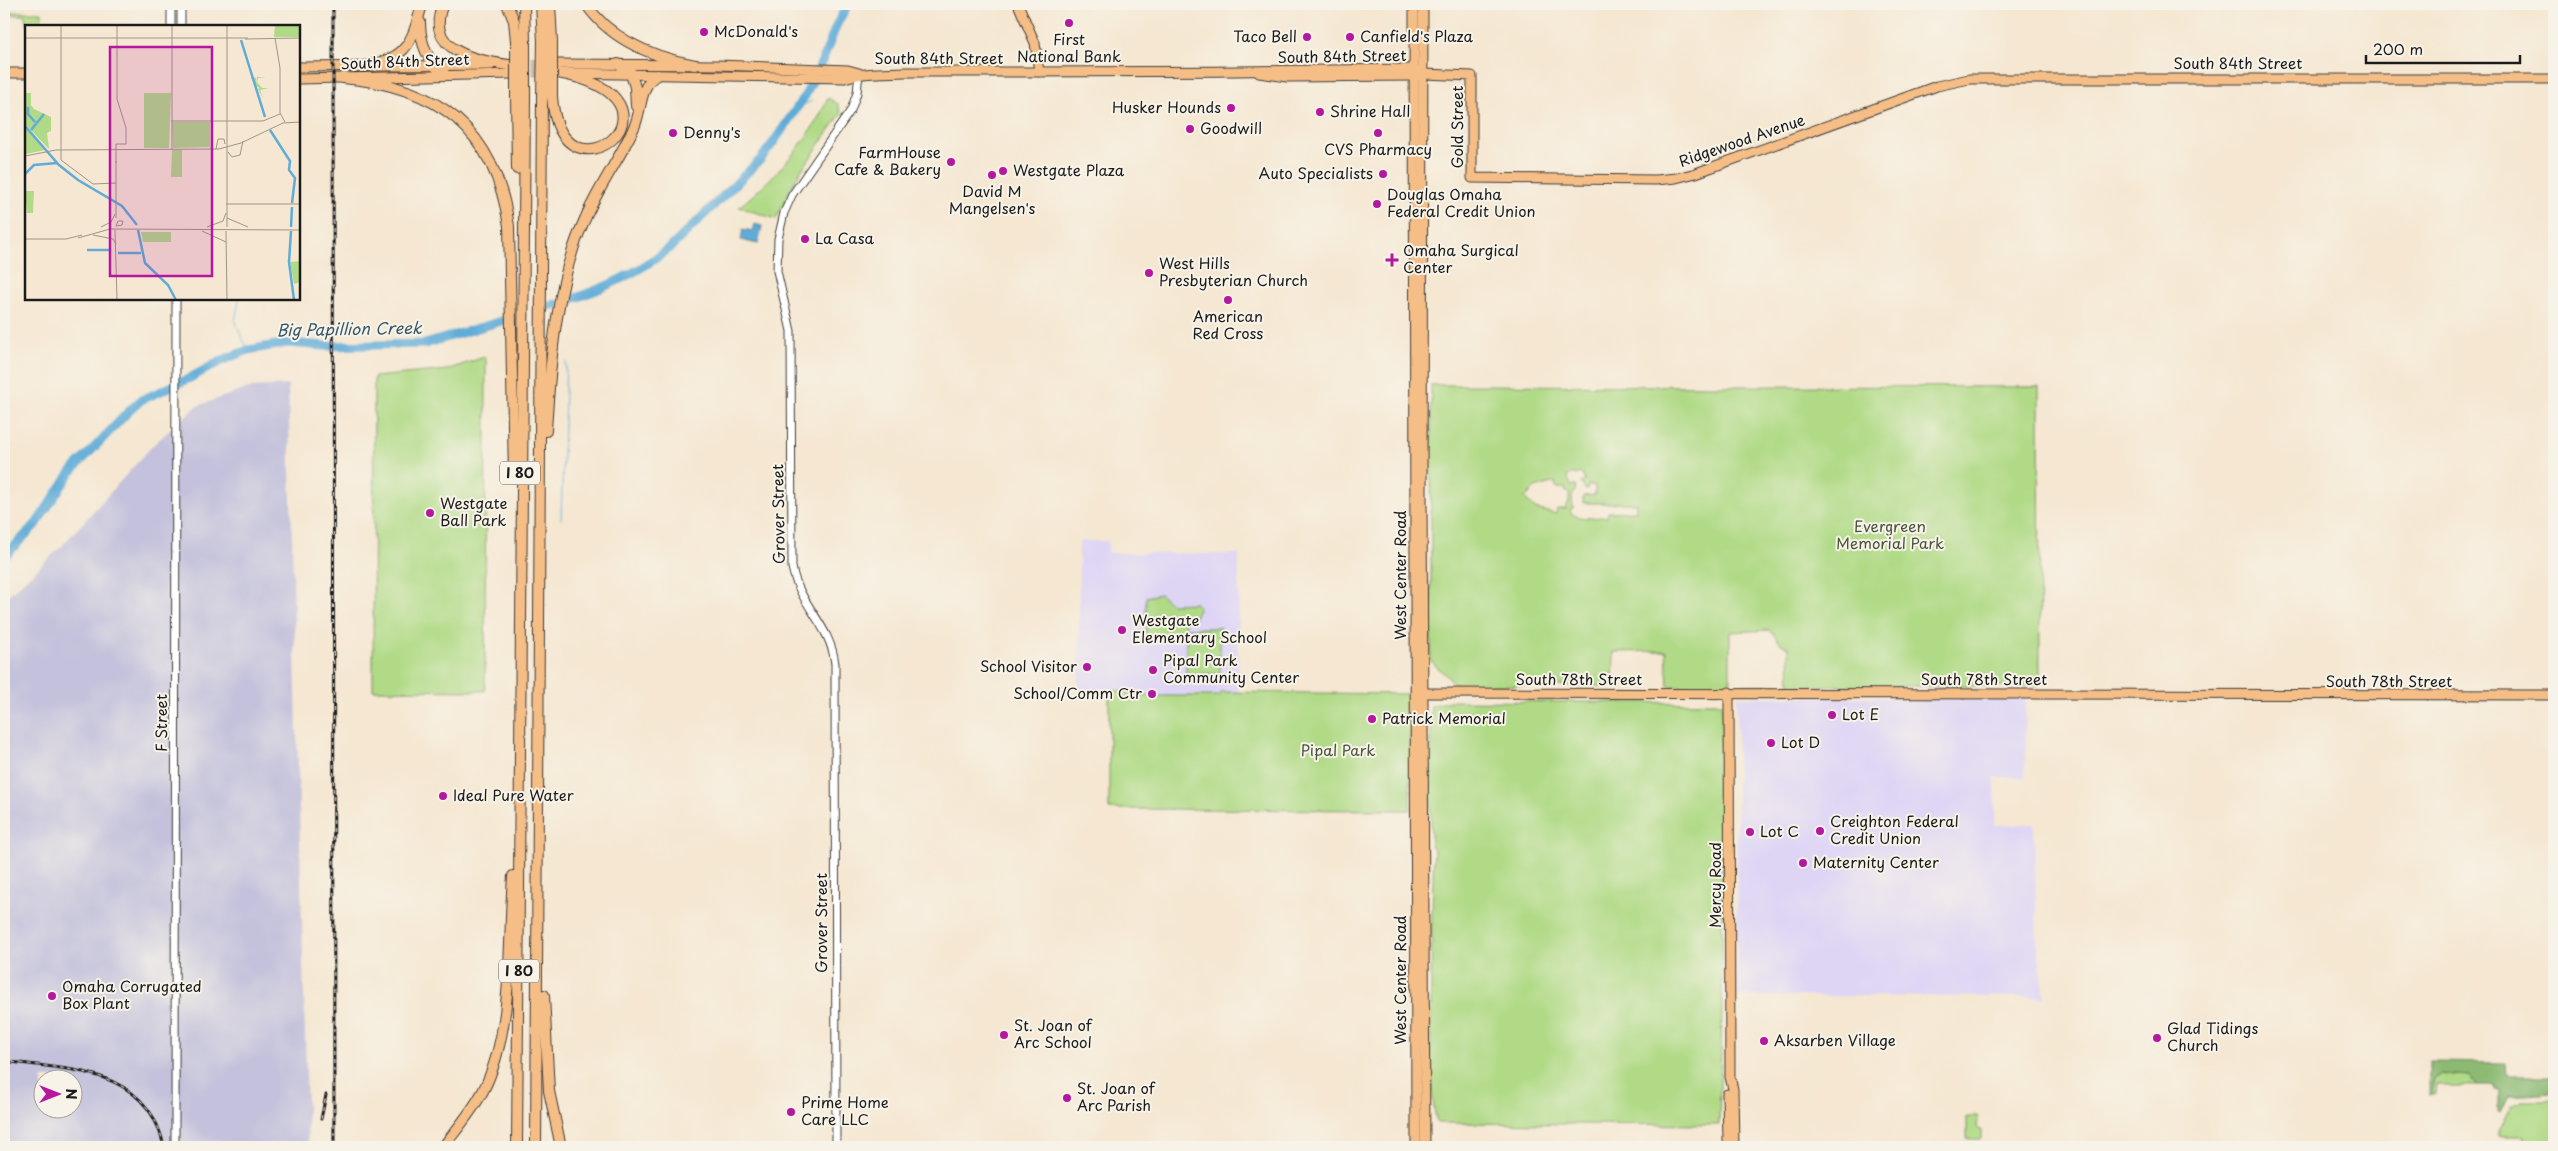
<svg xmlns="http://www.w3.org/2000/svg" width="2558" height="1151" viewBox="0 0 2558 1151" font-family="'Playpen Sans',sans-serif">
<rect width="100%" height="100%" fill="#f7f3e8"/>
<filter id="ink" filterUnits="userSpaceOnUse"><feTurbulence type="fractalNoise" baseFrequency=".02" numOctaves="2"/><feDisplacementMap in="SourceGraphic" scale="10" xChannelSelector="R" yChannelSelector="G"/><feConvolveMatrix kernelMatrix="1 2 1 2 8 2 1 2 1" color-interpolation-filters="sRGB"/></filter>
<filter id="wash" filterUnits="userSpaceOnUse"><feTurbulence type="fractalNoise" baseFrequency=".0096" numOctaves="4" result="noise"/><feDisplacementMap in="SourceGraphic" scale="20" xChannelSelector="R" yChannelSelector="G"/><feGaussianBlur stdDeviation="1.12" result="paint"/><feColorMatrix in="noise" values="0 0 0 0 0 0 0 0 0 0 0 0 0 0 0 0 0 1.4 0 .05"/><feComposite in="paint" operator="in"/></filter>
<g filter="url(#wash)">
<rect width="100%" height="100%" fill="#f5e7d1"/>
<g fill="#ded5f5">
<path d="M1079 541H1108V553L1239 554 1238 693 1220 692V696H1128V691H1079Z"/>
<path d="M1737 697 2026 698 2025 777H1995V825L2034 824 2037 944 2045 997 1737 996Z"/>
</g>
<path fill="#c3c1db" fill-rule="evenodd" d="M288 385 308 1147H4V599L61 547 154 444 197 406 252 387ZM42 1078H72V1108H42Z"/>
<g fill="#b0da86" stroke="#667b51" fill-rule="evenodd">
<path d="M4 12H42L41 25H27L25 15H4Z"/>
<path d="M828 98 838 104 841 114 796 178 776 219 739 207C775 177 810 141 828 98Z"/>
<path d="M484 357 486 360 485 691 373 690 374 377 447 370Z"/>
<path d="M1431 385 2039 387 2040 686H1668L1666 651 1614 652 1613 686 1456 685 1431 661ZM1574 473 1575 475 1581 473 1585 481 1581 483 1585 489 1587 490 1588 485H1595V495L1583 496V503H1636V511L1608 512 1607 517C1595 517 1577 521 1569 511L1573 508 1572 497 1576 488 1575 485 1571 486 1567 476ZM1555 482 1556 488H1565L1566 492 1569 493V503L1566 505V509H1557L1556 514 1535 509 1525 498 1535 488ZM1770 630 1781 644 1789 647 1790 685H1730V632Z"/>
<path d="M1160 594 1172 604 1196 603 1199 607 1195 617 1185 621V638H1146V597Z"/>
<rect x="1186" y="628" width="34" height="46"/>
<path d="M1109 691H1128L1129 696H1220V692L1410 694V810L1109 809Z"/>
<path d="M1449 701 1722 703V1009L1719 1125 1437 1123C1429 1088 1431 1051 1431 1016 1431 960 1432 905 1434 849L1431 845V706Z"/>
<path d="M2442 1074 2470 1076 2477 1086H2436L2435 1095H2431L2434 1079Z"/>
<path d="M2522 1100H2554V1147H2525V1136H2496L2511 1105Z"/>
<path d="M1967 1117H1978L1976 1126 1981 1129V1139H1967Z"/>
</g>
<path fill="#8cba73" stroke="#546b48" d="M2429 1062 2506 1063 2507 1076H2554V1092L2509 1095 2501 1112H2499V1090H2494L2493 1086H2477L2470 1076 2442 1074 2434 1079 2431 1095 2429 1096Z"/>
<path fill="#5facd8" stroke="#3e647a" d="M754 224 762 226 758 244 741 240 743 229 752 231Z"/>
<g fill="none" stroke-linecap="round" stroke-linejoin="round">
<g stroke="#5facd8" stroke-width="1">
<path d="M799 107 812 101"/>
<path d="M239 299 235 322 248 350"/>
<path d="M561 519 566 362"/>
</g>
<g stroke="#5facd8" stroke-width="9">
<path d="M566 301C604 289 638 273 670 248L760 160 773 143 805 96 824 57 837 24 848 4"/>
<path d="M550 306 556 304"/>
<path d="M4 557 36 524 71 472 128 412 141 400 188 379 223 360 248 350 287 343 325 346 425 344 505 320"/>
</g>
</g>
</g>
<g filter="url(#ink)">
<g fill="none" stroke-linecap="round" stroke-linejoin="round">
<g stroke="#cabead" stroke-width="9" stroke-dasharray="9 4.5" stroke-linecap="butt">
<path d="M519 65 549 64"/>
<path d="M519 73H549"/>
</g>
<g stroke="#3d3a37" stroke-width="9">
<g id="minor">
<path d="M171 26V4"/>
<path d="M181 26V4"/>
<path d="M175 1147 176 299"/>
<path d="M836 1147 835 664C831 625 799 605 792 567L791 331 777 271 778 239 784 213 792 195 851 110 857 93 859 73"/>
</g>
</g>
<g stroke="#3d3a37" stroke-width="11">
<g id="major">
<path d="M1018 4 1035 43 1039 72"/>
<path d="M1414 4 1416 1147"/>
<path d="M1423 4 1422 495 1425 1147"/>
<path d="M557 64 718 65 848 70 859 73"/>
<path d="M299 67 491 65"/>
<path d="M4 73H26"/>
<path d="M563 73 845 78C864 72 884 73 905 72 944 72 983 72 1022 72 1153 72 1283 71 1414 69L1419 71"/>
<path d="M1259 73 1287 77 1414 76 1424 74 1472 76V178L1656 180 1676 178 1696 173 1937 86 1969 79H2554"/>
<path d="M299 79 512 74"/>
<path d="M1729 692 1730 1077 1733 1089 1734 1147"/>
<path d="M1420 693 2554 695"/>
<path d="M1727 1094 1728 1141"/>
</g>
</g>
<g stroke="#3d3a37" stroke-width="12">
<g id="highway">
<path d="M443 4C423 50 476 61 509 65"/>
<path d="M507 4 514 21 516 41"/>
<path d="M524 4 525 41"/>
<path d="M541 4 543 41"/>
<path d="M550 4 552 41"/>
<path d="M586 4C611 41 653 57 695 65"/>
<path d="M420 22C420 40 427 64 445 74"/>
<path d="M618 64 630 71 635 87 636 106"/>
<path d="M357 67C405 60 411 48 422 4"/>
<path d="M343 78C437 86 495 128 509 226L514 477"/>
<path d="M552 96C560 216 703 99 558 73"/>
<path d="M516 97 517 169"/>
<path d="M546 431C550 363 556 281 585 219 599 186 621 157 635 125 642 108 640 84 657 75"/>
<path d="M544 995 549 1091 561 1147"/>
<path d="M443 1147C457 1129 472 1112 483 1091 514 1031 508 943 513 876"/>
<path d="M517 1147 525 97"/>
<path d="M536 1147 542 96"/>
</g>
</g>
<use href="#minor" stroke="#fff" stroke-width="7"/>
<use href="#major" stroke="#f6be87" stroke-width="9"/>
<use href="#highway" stroke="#f6be87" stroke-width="10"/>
<g stroke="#1c1c1c" stroke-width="3">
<g id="rail">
<path d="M333 4 334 1147"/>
<path d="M4 1061C68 1070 148 1067 164 1147"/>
<path d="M321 1119 326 1095"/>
</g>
</g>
<use href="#rail" stroke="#f7f3e8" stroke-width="1" stroke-dasharray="4" stroke-linecap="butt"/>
<g stroke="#3d3a37" stroke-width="12" stroke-linecap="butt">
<g id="highway-bridge">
<path d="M516 41V97"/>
<path d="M552 41V96"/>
<path d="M542 96 543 41"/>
<path d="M525 97V41"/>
</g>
</g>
<use href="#highway-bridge" stroke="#f6be87" stroke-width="10"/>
</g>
</g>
<g fill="#b5179e" stroke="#f7f3e8" stroke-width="2">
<circle cx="1069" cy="23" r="5"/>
<circle cx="704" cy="32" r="5"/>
<circle cx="1307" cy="37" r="5"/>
<circle cx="1350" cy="37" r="5"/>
<circle cx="1231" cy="108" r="5"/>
<circle cx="1320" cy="112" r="5"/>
<circle cx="1190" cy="129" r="5"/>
<circle cx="673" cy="133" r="5"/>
<circle cx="1378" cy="133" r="5"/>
<circle cx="951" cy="162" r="5"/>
<circle cx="1003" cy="171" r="5"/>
<circle cx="1383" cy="174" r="5"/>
<circle cx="992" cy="175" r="5"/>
<circle cx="1377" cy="204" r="5"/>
<circle cx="805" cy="239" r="5"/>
<path d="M1389.5 252.5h5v5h5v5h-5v5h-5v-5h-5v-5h5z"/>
<circle cx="1149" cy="273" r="5"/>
<circle cx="1228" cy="300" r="5"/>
<circle cx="430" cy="513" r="5"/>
<circle cx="1122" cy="630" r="5"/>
<circle cx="1087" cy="667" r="5"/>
<circle cx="1153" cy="670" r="5"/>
<circle cx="1152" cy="694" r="5"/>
<circle cx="1832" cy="715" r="5"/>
<circle cx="1372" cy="719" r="5"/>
<circle cx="1771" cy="743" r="5"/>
<circle cx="443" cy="796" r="5"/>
<circle cx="1820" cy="831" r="5"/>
<circle cx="1750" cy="832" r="5"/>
<circle cx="1803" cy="863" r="5"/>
<circle cx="52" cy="996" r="5"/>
<circle cx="1004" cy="1035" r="5"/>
<circle cx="2157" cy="1038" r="5"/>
<circle cx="1764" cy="1041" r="5"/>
<circle cx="1067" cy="1098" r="5"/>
<circle cx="791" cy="1112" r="5"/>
</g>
<g text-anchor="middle" stroke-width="4" stroke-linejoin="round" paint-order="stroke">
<g fill="#f7f3e8" stroke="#5e5c59" stroke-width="1">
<rect x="500" y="461.5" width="40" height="23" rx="4"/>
<rect x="499" y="959.5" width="40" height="23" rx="4"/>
</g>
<g font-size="14" font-weight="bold" fill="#1c1c1c">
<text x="520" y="478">I 80</text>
<text x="519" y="976">I 80</text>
</g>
<g font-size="15" fill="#1c1c1c" stroke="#f7f3e8" text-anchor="start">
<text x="714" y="37">McDonald's</text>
<text x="1297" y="42" text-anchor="end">Taco Bell</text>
<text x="1360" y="42">Canfield's Plaza</text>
<text x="1069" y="45" text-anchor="middle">First<tspan x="1069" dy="17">National Bank</tspan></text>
<text x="1221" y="113" text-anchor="end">Husker Hounds</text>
<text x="1330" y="117">Shrine Hall</text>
<text x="1200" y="134">Goodwill</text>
<text x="683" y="138">Denny's</text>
<text x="1378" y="155" text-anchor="middle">CVS Pharmacy</text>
<text x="941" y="158" text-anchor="end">FarmHouse<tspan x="941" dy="17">Cafe &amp; Bakery</tspan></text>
<text x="1013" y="176">Westgate Plaza</text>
<text x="1373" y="179" text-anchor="end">Auto Specialists</text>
<text x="992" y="197" text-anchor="middle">David M<tspan x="992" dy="17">Mangelsen's</tspan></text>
<text x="1387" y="200">Douglas Omaha<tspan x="1387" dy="17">Federal Credit Union</tspan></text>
<text x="815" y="244">La Casa</text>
<text x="1403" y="256">Omaha Surgical<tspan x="1403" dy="17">Center</tspan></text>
<text x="1159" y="269">West Hills<tspan x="1159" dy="17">Presbyterian Church</tspan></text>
<text x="1228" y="322" text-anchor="middle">American<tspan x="1228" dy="17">Red Cross</tspan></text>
<text x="440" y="509">Westgate<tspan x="440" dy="17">Ball Park</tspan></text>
<text x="1132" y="626">Westgate<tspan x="1132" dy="17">Elementary School</tspan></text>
<text x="1163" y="666">Pipal Park<tspan x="1163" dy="17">Community Center</tspan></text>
<text x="1077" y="672" text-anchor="end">School Visitor</text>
<text x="1142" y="699" text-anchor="end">School/Comm Ctr</text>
<text x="1842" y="720">Lot E</text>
<text x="1382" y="724">Patrick Memorial</text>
<text x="1781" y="748">Lot D</text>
<text x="453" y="801">Ideal Pure Water</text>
<text x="1830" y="827">Creighton Federal<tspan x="1830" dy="17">Credit Union</tspan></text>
<text x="1760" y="837">Lot C</text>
<text x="1813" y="868">Maternity Center</text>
<text x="62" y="992">Omaha Corrugated<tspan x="62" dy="17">Box Plant</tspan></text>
<text x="1014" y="1031">St. Joan of<tspan x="1014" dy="17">Arc School</tspan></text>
<text x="2167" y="1034">Glad Tidings<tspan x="2167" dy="17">Church</tspan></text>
<text x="1774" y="1046">Aksarben Village</text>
<text x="1077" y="1094">St. Joan of<tspan x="1077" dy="17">Arc Parish</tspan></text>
<text x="801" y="1108">Prime Home<tspan x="801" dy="17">Care LLC</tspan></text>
</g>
<g font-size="15" fill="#1c1c1c" stroke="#f7f3e8">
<text transform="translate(1342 57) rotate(-1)" y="5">South 84th Street</text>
<text x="939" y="64">South 84th Street</text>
<text transform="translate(405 62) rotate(-2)" y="5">South 84th Street</text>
<text x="2238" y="69">South 84th Street</text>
<text transform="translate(1458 127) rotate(-90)" y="5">Gold Street</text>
<text transform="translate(1742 141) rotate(-19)" y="5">Ridgewood Avenue</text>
<text transform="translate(779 514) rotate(-91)" y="5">Grover Street</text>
<text transform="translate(1401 575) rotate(-90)" y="5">West Center Road</text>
<text x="1579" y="685">South 78th Street</text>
<text x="1984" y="685">South 78th Street</text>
<text x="2389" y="687">South 78th Street</text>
<text transform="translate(162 723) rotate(-90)" y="5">F Street</text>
<text transform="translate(1716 885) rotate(-90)" y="5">Mercy Road</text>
<text transform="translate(822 923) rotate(-90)" y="5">Grover Street</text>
<text transform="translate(1401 980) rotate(-90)" y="5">West Center Road</text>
</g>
<g font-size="15" fill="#48553c" stroke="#f7f3e8">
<text x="1890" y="532">Evergreen<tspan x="1890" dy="17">Memorial Park</tspan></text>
<text x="1338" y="756">Pipal Park</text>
</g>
<g font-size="16" font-style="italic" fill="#375667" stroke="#f7f3e8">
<text transform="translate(349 329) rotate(-1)" y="6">Big Papillion Creek</text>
</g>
</g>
<g transform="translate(25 25)">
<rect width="275" height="275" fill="#f5e7d1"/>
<path d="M250 0H275V12H249ZM226 52 231 53V60L232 52H241L233 53 232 57 237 63H244L235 65 238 73 233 64 235 63 231 61 242 95ZM0 68H6V80L9 84 26 92V106L22 108 24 124 0 99ZM119 68H146L144 123H119ZM147 97H185V122L148 123ZM0 101 20 125 1 129ZM147 125H157V152H146ZM0 166H9L8 188H2ZM116 207H146V217H118ZM275 236V257L269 259 265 237Z" fill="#b0da86"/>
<path fill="none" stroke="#5facd8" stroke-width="2.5" d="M216 15 240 92M3 82V89L10 97M0 101 34 140 53 155 97 181 112 200M6 105 19 89M245 105 265 136 264 145 270 153 267 178M0 149 9 140 32 138M266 202 267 182M113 205 120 238 143 260 151 275M266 206 264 237 269 275M62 225H85M93 228H116"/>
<path fill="none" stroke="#9e9689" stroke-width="1" d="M36 0V135L68 159 91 158M202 0V202M0 13H223M250 13 255 43V88L260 97M220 14 275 13M146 96H238L255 89M147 124V0M191 124 193 114H199L200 119M203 127 207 132 215 130 218 116M0 131 31 125 194 124 216 118 258 98 275 97M91 136V193M91 138V119H101V103L92 74V0M201 179H275M202 193 223 202M91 201 97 200 98 196H93L91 201M76 202 86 197 90 189M182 202 198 196 201 188M90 205 92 275M177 206 201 217M201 206 202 275M68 210 88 214 91 219M53 213 85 204 275 205M0 214H41L57 210"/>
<path fill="#b5179e" fill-opacity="0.15" stroke="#b5179e" stroke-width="2.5" d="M85 22H187V251H85Z"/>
<rect width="275" height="275" fill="none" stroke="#1c1c1c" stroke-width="2.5"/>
</g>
<rect width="2558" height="1151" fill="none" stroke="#f7f3e8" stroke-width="20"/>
<g transform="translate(58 1094) rotate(90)"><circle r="24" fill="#f7f3e8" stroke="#9f9d96"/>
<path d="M0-4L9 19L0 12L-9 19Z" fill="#b5179e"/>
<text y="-8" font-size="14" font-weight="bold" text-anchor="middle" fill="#1c1c1c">N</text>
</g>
<path d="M2366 55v8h154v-8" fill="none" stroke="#1c1c1c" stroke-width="2.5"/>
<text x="2373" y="55" font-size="15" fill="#1c1c1c" stroke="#f7f3e8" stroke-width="4" paint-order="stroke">200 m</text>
</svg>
